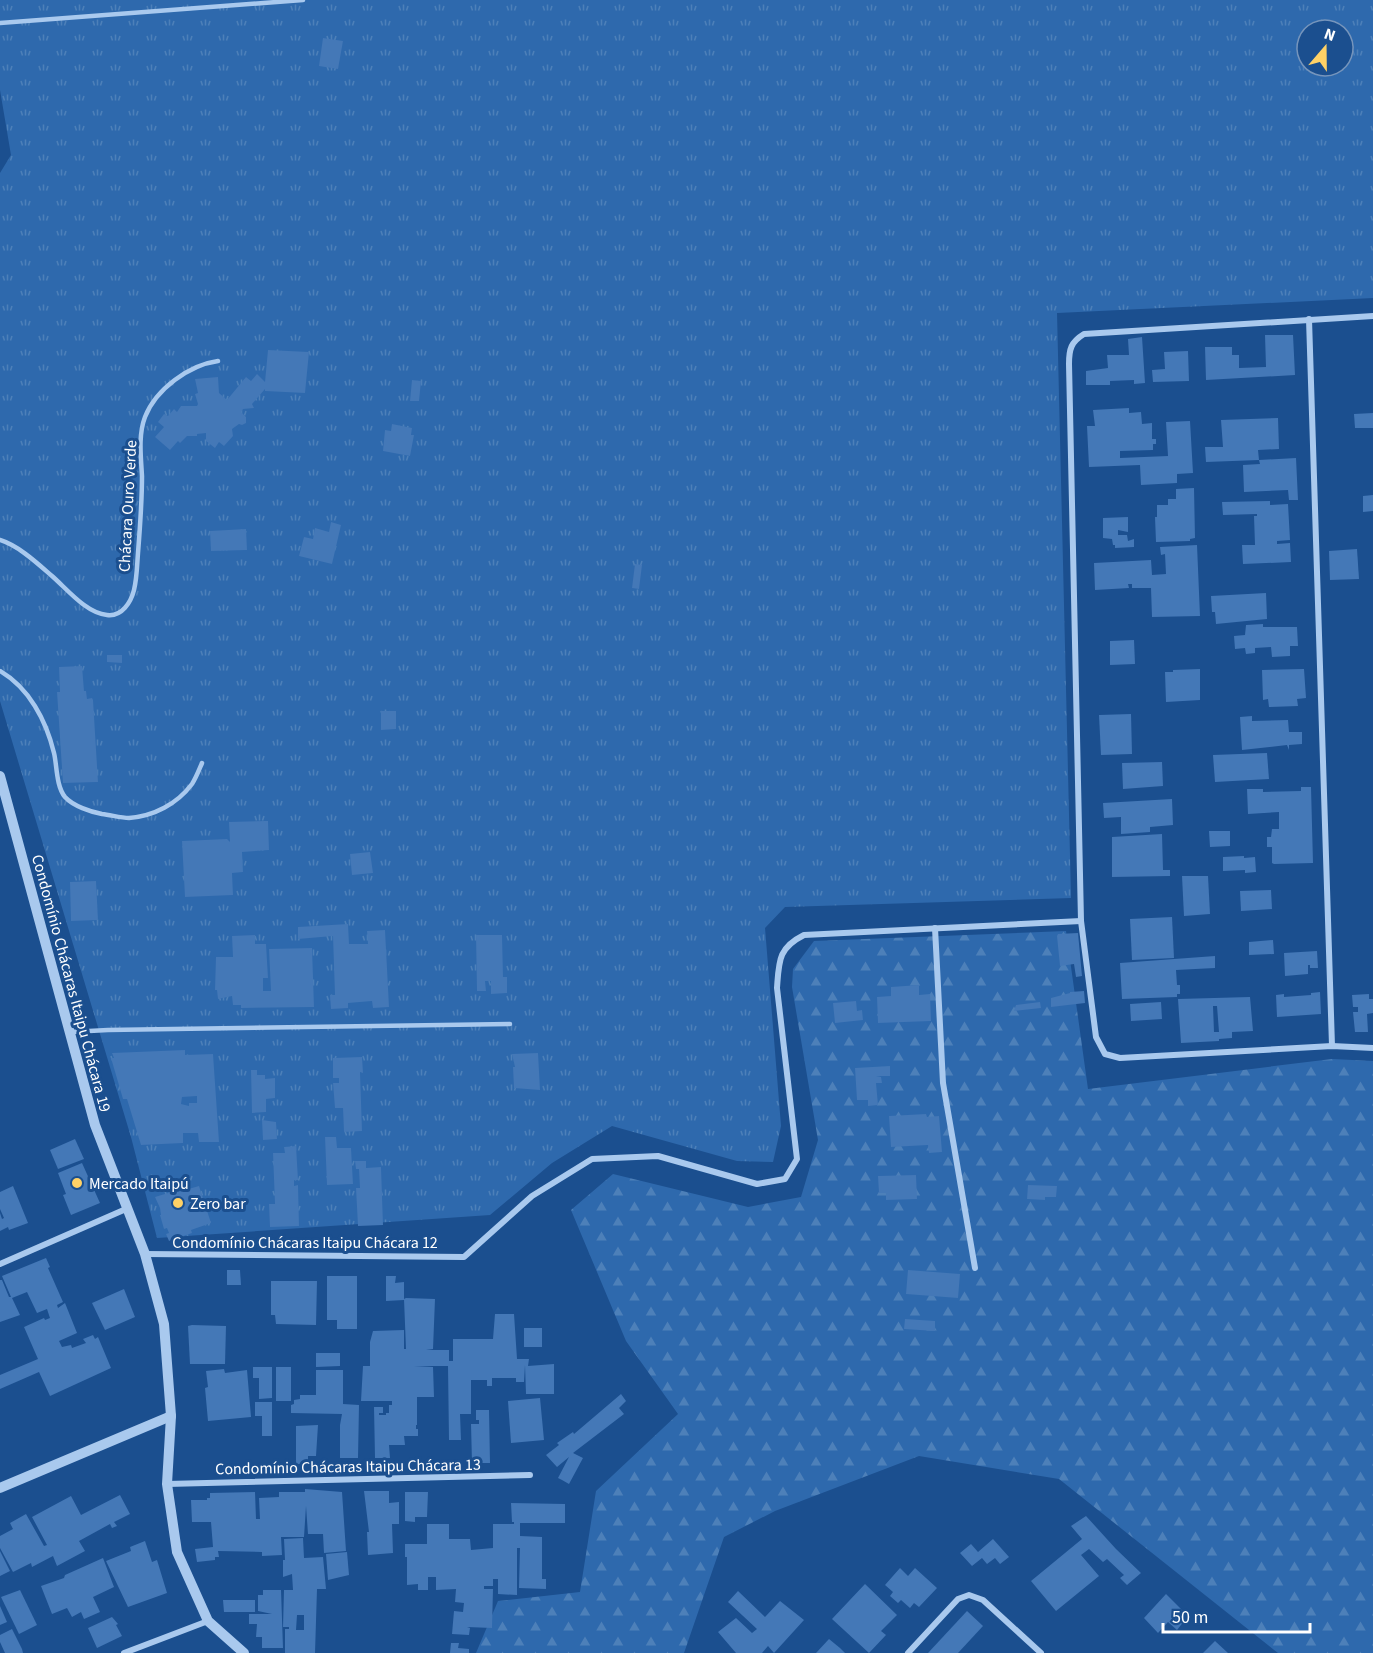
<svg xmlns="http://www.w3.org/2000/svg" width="1373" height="1653" viewBox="0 0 1373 1653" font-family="'Source Sans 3',sans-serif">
<defs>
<pattern id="grass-tufts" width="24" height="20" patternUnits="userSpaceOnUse" patternTransform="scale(1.5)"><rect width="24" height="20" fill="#2e69ad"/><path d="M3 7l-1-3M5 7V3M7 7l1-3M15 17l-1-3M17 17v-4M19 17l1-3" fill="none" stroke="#4d80b9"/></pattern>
<pattern id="forest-firs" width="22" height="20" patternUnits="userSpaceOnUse" patternTransform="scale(1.5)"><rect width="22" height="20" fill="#2e69ad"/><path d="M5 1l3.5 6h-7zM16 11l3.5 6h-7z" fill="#4d80b9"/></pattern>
</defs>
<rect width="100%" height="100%" fill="#1b4f8f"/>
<path fill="url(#grass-tufts)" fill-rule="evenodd" d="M0 0H1373V298L1057 313 1071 898 785 907 765 928 781 1126 773 1162 737 1161 612 1126 552 1163 490 1215 157 1238 131 1137 0 701V173L11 155 0 90ZM1307 30H1343V66H1307Z"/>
<path fill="url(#forest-firs)" d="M1066 931 1088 1089 1332 1059 1373 1061V1653H1278L1059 1479 919 1456 775 1511 724 1537 684 1653H476L498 1601 580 1592 596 1491 678 1414 626 1341 571 1210 613 1174 748 1207 801 1197 818 1140 792 987 793 969 814 941Z"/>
<g fill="#4478b7" fill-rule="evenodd">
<path d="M323 38 343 41 338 69 319 66Z"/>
<path d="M1265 335H1293L1295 375 1206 380 1205 347H1232V355H1239V368L1266 367Z"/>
<path d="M1142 337 1145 383 1134 384V380L1110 381V385H1086V371L1108 368 1107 355H1129L1128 339Z"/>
<path d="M268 350 309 352 305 393 265 391V389L252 404 254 408 243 409 241 412 246 417V423L242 425 239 424 232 429 233 436 224 446 219 442 215 448 206 441V433L197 434V436H187L180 443 178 441 170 450 155 437 164 427 158 422 164 414 168 416 174 409 177 412 181 406H197L198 404 195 394 198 393 195 379 218 377 219 393 227 400 246 377 251 381 257 374 265 382Z"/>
<path d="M1188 351 1189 381 1153 382 1152 370 1165 369 1164 352Z"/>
<path d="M412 380 421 381 419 401H410Z"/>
<path d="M1129 408V413L1141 412 1142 424 1152 423V439H1156V444H1153V450L1120 451V458L1168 456 1166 422 1190 421 1193 473 1177 474V483L1141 485 1140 465 1089 467 1087 426H1095L1093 410Z"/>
<path d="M1373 413V428H1355L1354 414Z"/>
<path d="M1278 418 1279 449 1258 450 1259 460 1206 462 1205 447H1223L1221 420Z"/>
<path d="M392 424 412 428 411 435H414L410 456 383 451 385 430 391 431Z"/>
<path d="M1296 458 1298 500H1289L1288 490 1244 492 1243 465 1260 464 1259 460Z"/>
<path d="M1194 488 1195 538 1190 539V541L1156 542 1155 517H1157V505H1168V499H1176V489Z"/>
<path d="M1373 495V511L1363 512V496Z"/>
<path d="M1270 501V505L1288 504 1290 540 1277 541V544L1290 543 1291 562 1243 564 1242 545H1255L1254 516H1257V514L1223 515 1222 502Z"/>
<path d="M1128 517V532L1118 530V535H1127L1128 541 1134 539V547L1115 548V545H1113L1112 539 1103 538V518Z"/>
<path d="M331 522 341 525 332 564 299 556 304 537 313 539 315 528 329 532Z"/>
<path d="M246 529 247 550 211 551 210 531Z"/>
<path d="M1197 545 1200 616 1152 617 1151 588H1132V584H1128L1129 588 1095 590 1094 563 1151 560 1152 575 1166 574 1165 554 1161 555 1160 547Z"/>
<path d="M1357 549 1359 579 1330 580 1329 551Z"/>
<path d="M635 564 642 565 639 589 632 588Z"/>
<path d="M1266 593 1267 619 1216 624 1215 612H1212L1211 596Z"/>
<path d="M1263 624V627H1297L1298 646H1290V656L1272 657 1271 647 1255 648V653L1246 654 1245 648 1235 649 1234 636 1245 635 1246 625Z"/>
<path d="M1134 640 1135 664 1110 665V641Z"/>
<path d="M107 655H122V663L107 662Z"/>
<path d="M82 666 84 691H86L87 699 92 698 93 700 98 782 63 783 57 692H60L59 667Z"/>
<path d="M1200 669V700L1166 702 1165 672H1173V670Z"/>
<path d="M1304 669 1306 698 1297 699 1298 706 1269 707 1268 699 1263 700 1262 670Z"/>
<path d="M381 711H396V729L381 730Z"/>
<path d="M1131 714 1132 754 1101 755 1099 715Z"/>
<path d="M1252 716V721L1288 720 1289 732H1302V744L1289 745V750L1287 745 1242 750 1240 717Z"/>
<path d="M1267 753 1269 779 1215 782 1213 755Z"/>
<path d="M1162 762 1163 786 1123 789 1122 763Z"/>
<path d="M1301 787H1311L1313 863 1274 864 1272 863V847H1267V837H1271L1272 829H1279V812L1248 814 1247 789H1263V792L1301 791Z"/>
<path d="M1172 799 1173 825 1150 827V832L1121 834V817L1104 818 1103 803Z"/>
<path d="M266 821H268L269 850 242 852 243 872 232 873 233 895 185 897 182 841 227 839 230 842 229 822Z"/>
<path d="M1209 831H1230V846L1210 847Z"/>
<path d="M1162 834 1163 870H1170V876L1112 877V837Z"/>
<path d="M370 852 373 873 352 875 350 854Z"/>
<path d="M1244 856V858L1255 857 1256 872 1245 873V870L1223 871V857Z"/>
<path d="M1182 876H1208L1210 914 1184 916Z"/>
<path d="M96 881 98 920 71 921 70 882Z"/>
<path d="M1271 890 1272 909 1241 911 1240 891Z"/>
<path d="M1172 917 1174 958 1132 960 1130 919Z"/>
<path d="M348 924 349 944H368L367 931 385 930 389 1007 373 1008 372 1001 348 1003V1008L331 1009 330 995H335L333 936 298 939V927Z"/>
<path d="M1078 933 1082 976 1076 977 1074 964 1060 966 1057 936 1058 934Z"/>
<path d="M255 935V944H266L268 978H263V991H271L269 949 312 948 314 1007 241 1008V1005H233L232 996 218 999 217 990H215L216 957H233L232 936Z"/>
<path d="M476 935H502L503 977H507V993L491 994V981H485L486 991H477Z"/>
<path d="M1273 940 1274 954 1249 955V942Z"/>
<path d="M1317 951 1318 968H1310V965H1308V974L1285 976 1284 953Z"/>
<path d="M1215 956V968L1176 970 1177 985H1180V994H1177V997L1122 999 1120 963Z"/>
<path d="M919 985V995L930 994 931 1021 878 1023 877 997 891 996V987Z"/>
<path d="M1084 991 1085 1003 1051 1007V998L1070 993V992Z"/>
<path d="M1320 992 1321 1014 1277 1017 1276 995 1284 994V997L1311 995V993Z"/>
<path d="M1369 994V999H1373V1013L1367 1014 1368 1032H1355L1353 1012H1358V1007H1353L1352 995Z"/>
<path d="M1250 997 1253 1031 1232 1032V1038L1219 1039V1041L1181 1043 1178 999ZM1213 1006H1217L1219 1032H1214Z"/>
<path d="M856 1001 857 1011 862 1010 863 1020 835 1023 833 1003Z"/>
<path d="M1040 1002 1041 1008 1014 1011 1016 1005Z"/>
<path d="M1161 1002 1162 1019 1131 1021 1130 1004Z"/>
<path d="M185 1050V1055L213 1054 219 1142H199L198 1133H183V1143L141 1145 127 1099H123L111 1058H114L112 1053ZM197 1096V1103H189V1106L181 1104 182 1097Z"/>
<path d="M538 1053 540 1090 514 1088 513 1067H515L512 1054Z"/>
<path d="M362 1057 363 1073 360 1072 362 1131 344 1132 343 1108H335L333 1083H339V1078H333V1058Z"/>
<path d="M890 1066V1076H876L881 1077 882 1083H876L878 1105 868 1106V1100H857L855 1068Z"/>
<path d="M251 1070H257V1075H265V1079L275 1078V1098L266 1099V1112L252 1113Z"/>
<path d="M926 1114 927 1117 939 1116 942 1152 929 1153 928 1145 891 1147 889 1116Z"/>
<path d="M262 1120 276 1122 277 1139 263 1140Z"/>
<path d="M325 1137H336L337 1148H351L353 1184 327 1185Z"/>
<path d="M75 1139 84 1159 58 1169 50 1150Z"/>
<path d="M296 1146 298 1180H294V1186L298 1185 299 1226 270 1227 269 1204H275L273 1153H285L284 1147Z"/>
<path d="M355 1161H366V1168L381 1167 383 1225 358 1226 356 1188H360L359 1169H356Z"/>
<path d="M82 1163 100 1203 71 1215 63 1195 66 1194 58 1173Z"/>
<path d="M916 1175 917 1199 886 1200V1193H879L878 1176Z"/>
<path d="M1028 1185 1057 1186 1056 1197H1045V1200L1027 1199Z"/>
<path d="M13 1186 28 1223 9 1230 8 1227 0 1231V1213L2 1219 4 1218 0 1209V1192Z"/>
<path d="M199 1186 211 1223 191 1230 192 1233 169 1241 166 1234 169 1233 167 1228 164 1229 160 1215H161L160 1208 155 1197 178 1190V1192Z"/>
<path d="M46 1258 50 1267 48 1268 63 1302 57 1305 58 1308 65 1303 77 1333 59 1341 62 1347 71 1345 72 1348 86 1343 83 1339 93 1335 95 1339 98 1337 111 1368 50 1396 39 1372 0 1389V1375L38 1359 24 1327 44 1318 45 1320 50 1318 47 1309 37 1313 27 1292 12 1298 20 1315 0 1322V1280H2L9 1297H11L2 1276Z"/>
<path d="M227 1270H240L241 1285H227Z"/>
<path d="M908 1270 960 1274 958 1298 906 1294Z"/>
<path d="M327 1276H357V1329H337V1320H327Z"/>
<path d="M386 1276H396L395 1283 404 1282V1300L386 1301Z"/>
<path d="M271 1281H317L316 1325 276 1324 275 1315H271Z"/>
<path d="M124 1289 135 1317 105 1330 92 1303Z"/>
<path d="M406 1298 435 1299 433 1349 426 1350H449V1361H453V1339H493L495 1314H514L517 1359H529L528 1366 554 1364V1394H526L525 1365 524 1382H516V1378H492V1386H487V1380H471V1414H460L461 1440H449L448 1366H414L433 1367 434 1397H417V1425H416V1429H418V1436H404L405 1445H389L390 1458H375L374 1407H383V1413H379V1415H386V1413H389V1405H392V1401H361L363 1366H370V1342L373 1331 404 1330V1349H406L404 1299Z"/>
<path d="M905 1319 935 1321V1331L904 1329Z"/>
<path d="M192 1325 226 1326 225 1364H190L188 1326Z"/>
<rect x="524" y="1328" width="18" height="19"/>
<path d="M316 1353H340V1366L316 1367Z"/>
<path d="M253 1367H272V1398L259 1399V1378H253Z"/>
<rect x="276" y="1367" width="15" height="34"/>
<path d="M224 1369 225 1373 247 1370 251 1417 208 1421 205 1388 208 1387 206 1371Z"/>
<path d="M316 1370H343V1404L359 1405 358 1458H340V1425L342 1414 291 1413V1405L294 1404V1400L300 1399V1395H316Z"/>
<path d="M621 1394 626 1401 619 1408 624 1414 573 1453 583 1458 569 1484 562 1480 558 1478 569 1457 557 1467 546 1455 559 1445 557 1443 573 1432 574 1434Z"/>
<path d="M540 1398 544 1440 511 1443 508 1401Z"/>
<path d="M255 1402H272V1436H262V1416H255Z"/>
<path d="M476 1410H489L490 1463H472L471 1424H479V1420H476Z"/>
<path d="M318 1425 316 1456H308V1464H296V1426Z"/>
<path d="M305 1489 342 1492 346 1551 324 1553 323 1534H308L306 1506 304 1537H281L282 1555 262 1556V1552L218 1551 219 1557H215V1560L197 1562 195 1549 213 1547 211 1522H192L191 1500H207V1498H210V1493L255 1492 256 1519H260L259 1498 279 1497V1492H305Z"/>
<path d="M364 1491H389V1503L399 1502V1524H392L393 1553 368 1555 367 1532H369Z"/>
<path d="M405 1492H428L427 1517H415V1522L405 1521Z"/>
<path d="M120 1495 130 1514 114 1522 117 1526 112 1528 110 1524 79 1541 85 1551 57 1566 53 1556 32 1567 31 1563 13 1572 0 1548V1536L13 1529 10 1523 26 1514 44 1546 47 1545 32 1517 71 1496 81 1515Z"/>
<path d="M511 1503 565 1504V1523H520V1536L542 1537V1579H546V1589L519 1588 520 1548H517V1595L498 1594V1579H493V1586H484V1589H493L492 1628 467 1627 470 1628 469 1635 452 1634 454 1611 463 1612 464 1603 455 1602 456 1589 436 1590V1577H428V1590H418V1584L407 1585V1557H405V1544H427V1524H449V1539H470L471 1550 493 1548V1524H514V1522H512Z"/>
<path d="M1086 1516 1116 1549 1141 1573 1127 1585 1120 1578 1124 1575 1107 1559 1103 1562 1089 1549 1081 1555 1099 1576 1056 1611 1031 1581 1082 1539 1071 1526Z"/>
<path d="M303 1538 304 1558 323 1557 326 1589H317L315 1653H285V1629H289V1627H283L284 1590H293L292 1574 283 1577V1560H285L284 1539ZM297 1615H304V1630H296Z"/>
<path d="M993 1539 1009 1557 1000 1564 995 1558 987 1564 982 1558 972 1566 960 1553 971 1544 978 1552Z"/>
<path d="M145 1541 152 1562 157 1560 167 1593 128 1607 106 1561 131 1551 130 1547Z"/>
<path d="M0 1551 10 1571 0 1576Z"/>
<path d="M347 1552 349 1575 328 1580 326 1554Z"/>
<path d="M103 1558 114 1587 93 1597 100 1612 84 1619 81 1612 72 1617 67 1608 52 1614 41 1586 64 1578 65 1575Z"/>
<path d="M900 1568 908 1576 915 1568 937 1588 919 1607 914 1603 910 1608 901 1600 898 1603 890 1596 893 1592 885 1585Z"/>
<path d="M865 1584 897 1615 881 1631 886 1635 869 1653 832 1619Z"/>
<path d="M20 1590 37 1625 19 1634 1 1597Z"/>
<path d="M263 1590H281L283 1648H262V1637H256L257 1624H249V1614H272L258 1611V1595H263Z"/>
<path d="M738 1591 765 1617 780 1601 804 1620 774 1653 768 1646 762 1653H736L718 1632 736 1618 752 1633 757 1629 728 1602Z"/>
<path d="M1166 1594 1188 1616 1177 1630 1168 1622 1158 1633 1144 1618Z"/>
<path d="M223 1600H255V1612H224Z"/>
<path d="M0 1606 7 1622 0 1625Z"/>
<path d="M967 1611 983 1626 958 1653H928Z"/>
<path d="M112 1617 118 1624 116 1625 122 1636 97 1648 88 1628Z"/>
<path d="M12 1629 22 1649 23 1653H5L0 1642V1635Z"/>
<path d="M829 1639 840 1648 845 1653H816Z"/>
<path d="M1215 1641 1228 1653H1203Z"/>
<path d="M451 1643H459L458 1648 469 1649V1653H450Z"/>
</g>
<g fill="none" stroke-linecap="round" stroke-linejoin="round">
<g stroke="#a9c9ee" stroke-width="4.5">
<path d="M0 23 303 0"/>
<path d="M0 540C19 546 37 563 52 576 67 589 86 613 107 615 122 617 131 602 134 590 137 578 137 565 138 553 140 528 142 502 142 476 141 458 138 435 145 417 156 389 189 365 218 361"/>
<path d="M0 671C29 688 46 720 54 753 57 765 56 786 65 797 73 806 91 812 102 814 111 815 121 818 129 818 154 816 177 804 192 784 196 778 199 770 202 763"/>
<path d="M70 1032 108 1030 510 1024"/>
</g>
<g stroke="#a9c9ee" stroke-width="6">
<path d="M1373 316 1084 334C1071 342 1069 349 1069 364L1081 921 1096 1037 1105 1054 1120 1058 1332 1046 1373 1048"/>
<path d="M1309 319 1332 1046"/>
<path d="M935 928 943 1083 975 1268"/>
<path d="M145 1254 464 1257 532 1196 592 1159 658 1156 757 1184 785 1179 797 1159 777 988C779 961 778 948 804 935L1081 921"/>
<path d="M0 1264 126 1209"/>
<path d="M167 1484 530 1475"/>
<path d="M124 1653 208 1621"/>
<path d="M908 1653 958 1599 969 1595 983 1600 1041 1653"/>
</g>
<g stroke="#a9c9ee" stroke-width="10">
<path d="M0 776 95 1125 145 1254 164 1324 171 1416 167 1484 177 1552 208 1621 244 1653"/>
<path d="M0 1488 171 1416"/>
</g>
</g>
<g fill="#ffd166" stroke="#1b4f8f" stroke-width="2">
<circle cx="77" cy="1183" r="6"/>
<circle cx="178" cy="1203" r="6"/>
</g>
<g text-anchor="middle" stroke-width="6" stroke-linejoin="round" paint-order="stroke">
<g font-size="16" fill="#fff" stroke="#1b4f8f">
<text transform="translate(127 506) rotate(-87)" y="6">Chácara Ouro Verde</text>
<text transform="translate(72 983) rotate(75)" y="6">Condomínio Chácaras Itaipu Chácara 19</text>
<text x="305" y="1248">Condomínio Chácaras Itaipu Chácara 12</text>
<text transform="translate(348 1466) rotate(-1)" y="6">Condomínio Chácaras Itaipu Chácara 13</text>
</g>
<g font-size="16" fill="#fff" stroke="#1b4f8f" text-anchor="start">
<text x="89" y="1189">Mercado Itaipú</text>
<text x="190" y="1209">Zero bar</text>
</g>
</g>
<g transform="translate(1325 48) rotate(20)"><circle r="28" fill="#1b4f8f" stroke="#7695bc" stroke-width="1.5"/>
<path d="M0-4.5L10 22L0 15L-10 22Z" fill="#ffd166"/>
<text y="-9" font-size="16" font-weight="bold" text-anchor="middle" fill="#ffffff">N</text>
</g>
<path d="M1163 1623v9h147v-9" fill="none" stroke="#ffffff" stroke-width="3"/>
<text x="1172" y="1623" font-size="18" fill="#ffffff" stroke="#1b4f8f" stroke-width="4.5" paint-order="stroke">50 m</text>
</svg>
